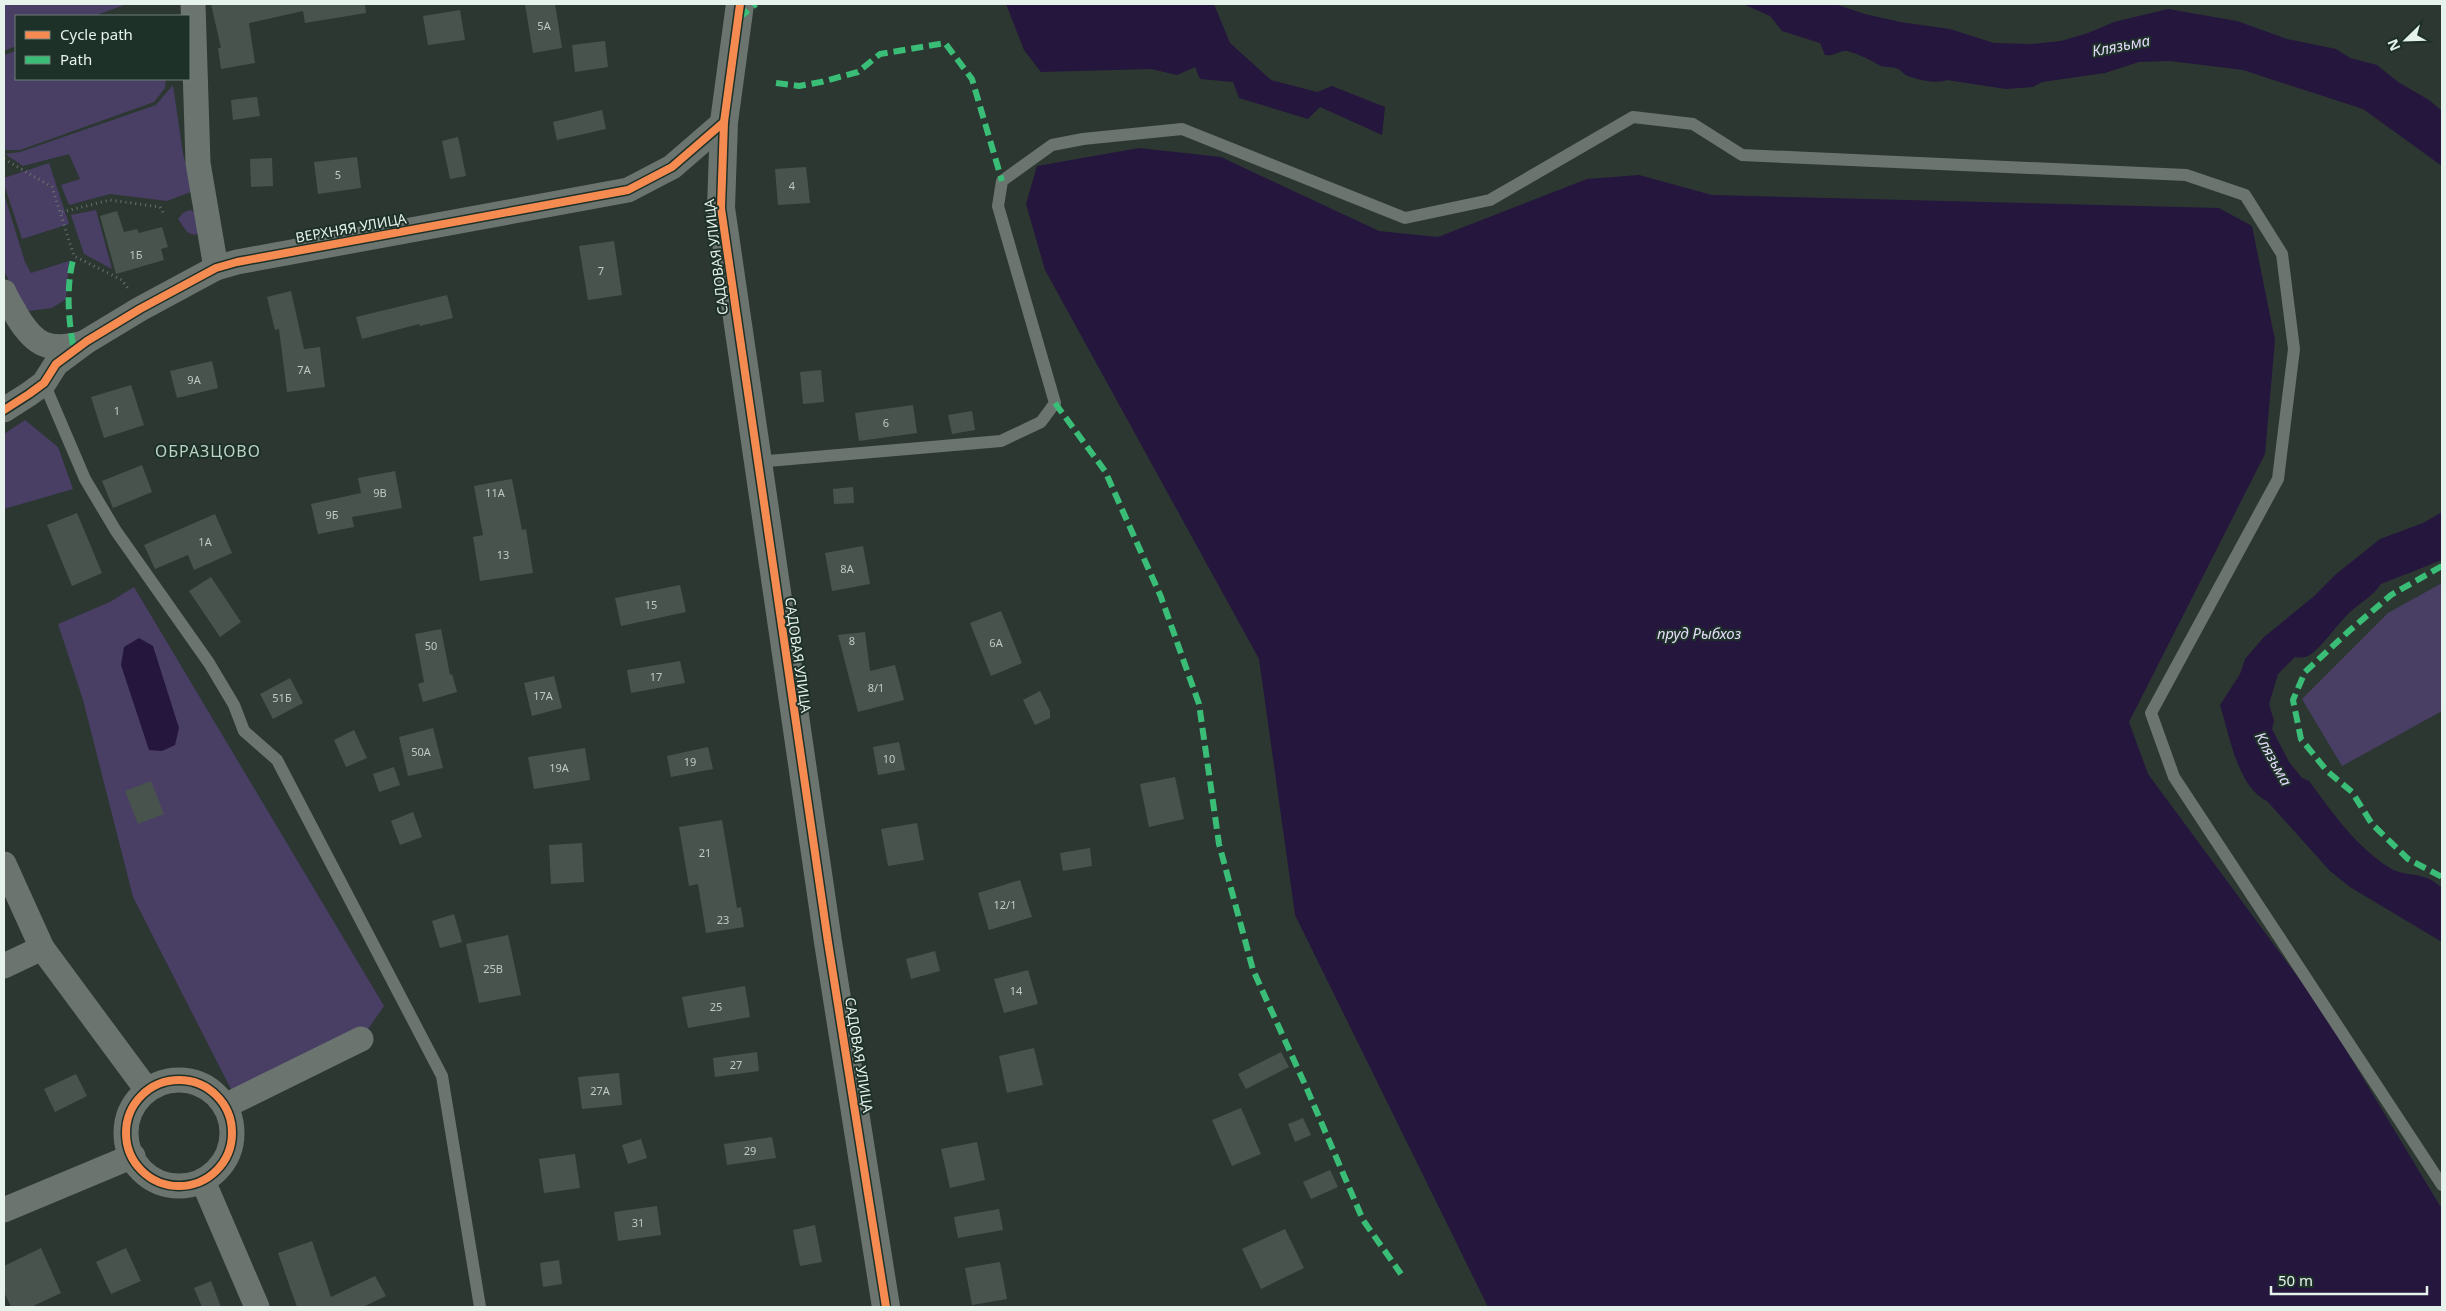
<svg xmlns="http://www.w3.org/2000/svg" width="2446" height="1311" viewBox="0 0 2446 1311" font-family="'Noto Sans',sans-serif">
<rect width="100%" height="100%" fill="#2c3732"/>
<g fill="#493e64">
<path d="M4 4H127L94 16H16V46L4 51Z"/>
<path d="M16 51V79H166L165 88 154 102 20 150H4V55Z"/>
<path d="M173 85 183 154 193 191 167 201 110 194 69 205 61 185 80 179 69 154 23 166 5 154 20 152 156 105Z"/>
<path d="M49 163 69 224 22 239 4 184V178Z"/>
<path d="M4 194 25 262 31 273 69 261 66 299 52 308 29 311 20 302 4 271Z"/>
<path d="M96 210 112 269 84 254 71 215Z"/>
<path d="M190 210 198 213 201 232 194 235 187 232 178 219 183 213Z"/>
<path d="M25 420 58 447 73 489 4 509V434Z"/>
<path d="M2442 583V711L2342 766 2302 699 2388 613Z"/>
<path d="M134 587 384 1006 366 1032 236 1099 133 897 83 700 58 624 110 602Z"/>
</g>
<g fill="#25163d">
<path d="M1006 4H1214L1230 43 1271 80 1317 92 1332 86 1385 107 1382 135 1320 107 1308 119 1239 98 1233 82 1200 79 1195 67 1177 75 1151 69 1041 72 1024 50Z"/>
<path d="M1743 4H1835L1865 14 1900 22 1950 29 1994 43 2032 44 2061 41 2088 33 2114 22 2168 9 2237 21 2287 39 2336 49 2350 58 2377 65 2398 82 2429 100 2442 111V166L2363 109 2243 70 2170 61 2139 62 2105 73 2042 82 2033 87 2006 89 1947 80C1937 84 1918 80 1908 76 1904 75 1902 71 1898 69 1893 66 1884 68 1879 65 1871 60 1858 54 1847 51 1839 50 1833 57 1825 55L1820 43 1782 31 1770 16Z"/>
<path d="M1139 148 1221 157 1379 231 1438 237 1587 179 1639 175 1712 195 2219 208 2252 226 2275 340 2265 454 2129 722 2148 774 2320 1007 2442 1209V1307H1488L1295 915 1259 659 1045 270 1026 204 1037 166Z"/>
<path d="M2442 512V560L2381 584C2373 596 2360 603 2350 612 2337 624 2324 645 2310 655 2304 658 2301 658 2295 657L2278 674 2269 704 2274 721 2272 729 2289 762 2302 778 2309 781C2332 812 2356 847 2390 868 2406 878 2424 870 2442 888V942L2350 887 2330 871 2267 801C2238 788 2229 734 2220 705L2240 674 2245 659 2264 637 2313 597 2335 575 2380 539 2423 523Z"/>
<path d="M139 638 153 646 179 728 175 745 162 751 149 750 121 665 124 647Z"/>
</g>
<g fill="#49534e">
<path d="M211 4H365L366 13 305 23 303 11 249 23 255 63 221 69 218 48H221Z"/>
<path d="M525 4H555L562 48 533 53Z"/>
<path d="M460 10 465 40 428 45 423 16Z"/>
<path d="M605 41 608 67 575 72 572 45Z"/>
<path d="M257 97 260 116 233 120 231 100Z"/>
<path d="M602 110 606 129 557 140 553 122Z"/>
<path d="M458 137 466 176 450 179 442 141Z"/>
<path d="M357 157 361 188 318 194 314 162Z"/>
<path d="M272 158 273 186 251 187 250 159Z"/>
<path d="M806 167 810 203 778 205 775 169Z"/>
<path d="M117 211 124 232 137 229 139 233 162 227 168 247 161 249 164 260 116 274 100 216Z"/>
<path d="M614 241 622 295 588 300 579 246Z"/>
<path d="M291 291 304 349 320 347 325 387 287 392 279 329 275 330 267 297Z"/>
<path d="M447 295 453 318 420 326 419 324 362 339 356 317Z"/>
<path d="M212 361 218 388 177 398 170 371Z"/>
<path d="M821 370 824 402 803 404 800 372Z"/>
<path d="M131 385 144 425 104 438 91 397Z"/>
<path d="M913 405 917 433 859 441 855 413Z"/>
<path d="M972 411 975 430 952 434 948 415Z"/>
<path d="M142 465 152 492 113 508 102 481Z"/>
<path d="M395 471 402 508 352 517 354 527 318 534 311 504 361 493 358 478Z"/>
<path d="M512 479 522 530 526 529 533 573 480 581 473 537 483 535 474 486Z"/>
<path d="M853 487 854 503 834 504 833 489Z"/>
<path d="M77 513 102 573 72 586 47 525Z"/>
<path d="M215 514 232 553 194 570 188 555 155 569 144 545Z"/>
<path d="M863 546 870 584 832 591 825 553Z"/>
<path d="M211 577 241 622 220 637 189 591Z"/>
<path d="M680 585 686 612 621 626 615 598Z"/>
<path d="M1001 611 1022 663 991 676 970 623Z"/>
<path d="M441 629 450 675 452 674 457 692 423 702 418 684 424 682 415 634Z"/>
<path d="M865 632 870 671 895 665 904 700 858 712 838 635Z"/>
<path d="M680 661 685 683 631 693 627 670Z"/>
<path d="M554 676 562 708 532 716 524 683Z"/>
<path d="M290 678 303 703 273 719 260 694Z"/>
<path d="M1040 691 1050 711V718L1035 725 1023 700Z"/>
<path d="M433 728 443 768 408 776 399 737Z"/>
<path d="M354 730 367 758 346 767 334 740Z"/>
<path d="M899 742 905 770 878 775 873 747Z"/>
<path d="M708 747 713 769 671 777 667 756Z"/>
<path d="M585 748 590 780 534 789 528 757Z"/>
<path d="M394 767 400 785 379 792 373 774Z"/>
<path d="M1175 777 1184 819 1149 827 1140 784Z"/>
<path d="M151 781 164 814 138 824 125 791Z"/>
<path d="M413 812 422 837 400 845 391 821Z"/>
<path d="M722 820 737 908 741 907 744 927 706 933 698 884 689 886 679 827Z"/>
<path d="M917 823 924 860 888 866 881 829Z"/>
<path d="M582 843 584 882 551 884 549 845Z"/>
<path d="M1090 848 1092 866 1063 871 1060 853Z"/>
<path d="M1020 880 1032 917 989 930 978 893Z"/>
<path d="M454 914 462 942 440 948 432 921Z"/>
<path d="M508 935 521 995 479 1003 466 944Z"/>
<path d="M935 951 940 971 911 979 906 959Z"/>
<path d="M1028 970 1038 1004 1004 1013 994 979Z"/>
<path d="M745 986 750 1017 688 1028 682 997Z"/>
<path d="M1034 1048 1043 1085 1007 1093 999 1056Z"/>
<path d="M757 1052 759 1071 715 1077 713 1058Z"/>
<path d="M1281 1052 1289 1067 1246 1089 1238 1074Z"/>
<path d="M619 1073 622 1105 582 1109 578 1077Z"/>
<path d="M76 1074 87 1096 55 1112 44 1089Z"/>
<path d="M1241 1108 1261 1154 1232 1166 1212 1120Z"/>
<path d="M1303 1118 1311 1135 1295 1142 1288 1124Z"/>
<path d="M772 1137 776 1158 727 1165 724 1144Z"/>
<path d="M641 1139 647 1158 628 1164 622 1145Z"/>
<path d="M977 1142 985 1180 950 1188 941 1149Z"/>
<path d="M575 1154 580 1188 544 1193 539 1159Z"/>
<path d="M1330 1170 1338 1187 1311 1199 1303 1182Z"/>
<path d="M657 1206 661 1235 618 1241 614 1212Z"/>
<path d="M999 1209 1003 1230 958 1238 954 1217Z"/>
<path d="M815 1225 822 1262 800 1266 793 1230Z"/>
<path d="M1285 1229 1304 1268 1261 1289 1242 1249Z"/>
<path d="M312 1241 331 1297 375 1276 386 1296 363 1307H297L278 1253Z"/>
<path d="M41 1248 61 1293 31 1307H11L4 1292V1266Z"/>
<path d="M126 1248 141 1281 111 1294 96 1262Z"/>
<path d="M559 1260 562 1284 543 1287 540 1263Z"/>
<path d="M1000 1262 1007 1299 972 1305 965 1268Z"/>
<path d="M211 1281 221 1307H202L194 1288Z"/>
</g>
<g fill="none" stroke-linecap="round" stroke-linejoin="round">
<g stroke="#6b726e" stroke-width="3" stroke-dasharray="1 4" stroke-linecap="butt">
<path d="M4 159 52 187 74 256 122 280 129 290"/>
<path d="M62 212 110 200 160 207 164 214"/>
</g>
<g stroke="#6b746f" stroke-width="12">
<path d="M44 383 85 479 116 531 209 663 234 705 244 731 277 760 442 1076 480 1307"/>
<path d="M757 462 1001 441 1041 422 1055 403 998 206 1002 181 1052 145 1083 139 1182 129 1405 218 1490 200 1633 117 1693 124 1742 155 2186 175 2245 195 2282 254 2294 349 2278 479 2151 713 2174 777 2442 1185"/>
</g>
<g stroke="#6b746f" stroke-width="25">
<path d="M193 4 198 163 216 268"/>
<path d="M4 292C7 300 13 308 17 316 35 346 49 352 83 343"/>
<path d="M4 410 29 394 44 383 56 364 87 341 140 309 216 268 237 262 628 190 672 167 724 122"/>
<path d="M4 864 42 948 147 1090"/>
<path d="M4 966 42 948"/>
<circle cx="179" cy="1133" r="53"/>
<path d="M225 1106 361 1039"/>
<path d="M203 1181 257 1307"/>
<path d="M4 1210 133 1156"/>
</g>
<path stroke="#6b746f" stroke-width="28" d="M740 4 724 122 721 208 828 942 886 1307"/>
<g stroke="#3abd76" stroke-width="6" stroke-dasharray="12 6" stroke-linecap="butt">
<path d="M739 18 756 4"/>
<path d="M776 83 799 86 821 82 858 72 880 54 945 43 972 79 1002 181"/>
<path d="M73 345C68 316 66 285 74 256"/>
<path d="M1055 403 1105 471 1161 597 1199 704 1219 844 1253 970 1307 1089 1363 1220 1401 1274"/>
<path d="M2442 566 2391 595 2349 631 2305 672 2293 700 2301 739 2327 771 2352 792 2372 824 2408 859 2442 877"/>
</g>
<g stroke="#1e3128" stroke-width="11">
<g id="cycleway">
<path d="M740 4 724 122 721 208 828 942 886 1307"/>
<path d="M4 410 29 394 44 383 56 364 87 341 140 309 216 268 237 262 628 190 672 167 724 122"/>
<circle cx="179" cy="1133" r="53"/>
</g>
</g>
<use href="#cycleway" stroke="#f68b52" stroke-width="8"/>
</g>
<g text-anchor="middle" stroke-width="4" stroke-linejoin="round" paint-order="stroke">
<g font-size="11" fill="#bfcac4">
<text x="544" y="30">5А</text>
<text x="338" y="179">5</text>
<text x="792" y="190">4</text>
<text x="136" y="259">1Б</text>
<text x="601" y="275">7</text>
<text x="304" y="374">7А</text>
<text x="194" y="384">9А</text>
<text x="117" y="415">1</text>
<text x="886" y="427">6</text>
<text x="380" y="497">9В</text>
<text x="495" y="497">11А</text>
<text x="332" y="519">9Б</text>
<text x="205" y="546">1А</text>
<text x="503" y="559">13</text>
<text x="847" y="573">8А</text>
<text x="651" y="609">15</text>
<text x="852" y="645">8</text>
<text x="996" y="647">6А</text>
<text x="431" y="650">50</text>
<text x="656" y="681">17</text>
<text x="876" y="692">8/1</text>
<text x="543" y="700">17А</text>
<text x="282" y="702">51Б</text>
<text x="421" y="756">50А</text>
<text x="889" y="763">10</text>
<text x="690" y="766">19</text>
<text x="559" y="772">19А</text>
<text x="705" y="857">21</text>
<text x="1005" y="909">12/1</text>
<text x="723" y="924">23</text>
<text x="493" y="973">25В</text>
<text x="1016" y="995">14</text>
<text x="716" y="1011">25</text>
<text x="736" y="1069">27</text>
<text x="600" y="1095">27А</text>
<text x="750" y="1155">29</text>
<text x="638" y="1227">31</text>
</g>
<g font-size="14" fill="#e6f2ec" stroke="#1e3128">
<text transform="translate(351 228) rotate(-10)" y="5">ВЕРХНЯЯ УЛИЦА</text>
<text transform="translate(716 257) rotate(-97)" y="5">САДОВАЯ УЛИЦА</text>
<text transform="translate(798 655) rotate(82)" y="5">САДОВАЯ УЛИЦА</text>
<text transform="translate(859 1055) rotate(81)" y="5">САДОВАЯ УЛИЦА</text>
</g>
<g font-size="15" font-style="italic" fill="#e4dbfb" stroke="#1e3128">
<text transform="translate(2121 46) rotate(-11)" y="5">Клязьма</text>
<text x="1699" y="639">пруд Рыбхоз</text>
<text transform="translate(2273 759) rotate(61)" y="5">Клязьма</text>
</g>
<g font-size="16" letter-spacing="1" fill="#bcd3c6" stroke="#1e3128">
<text x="208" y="457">ОБРАЗЦОВО</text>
</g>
</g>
<rect width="2446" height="1311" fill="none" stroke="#e6f2ec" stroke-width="10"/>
<rect x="15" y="15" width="175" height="65" fill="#1e3128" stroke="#6e7e76"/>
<rect x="25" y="31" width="25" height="8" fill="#f68b52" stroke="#6e7e76"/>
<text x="60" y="40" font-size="15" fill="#e6f2ec">Cycle path</text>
<rect x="25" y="56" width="25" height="8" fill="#3abd76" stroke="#6e7e76"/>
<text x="60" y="65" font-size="15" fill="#e6f2ec">Path</text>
<g transform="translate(2406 40) rotate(247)" stroke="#1e3128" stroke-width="4" paint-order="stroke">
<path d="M0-4L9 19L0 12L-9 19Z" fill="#e6f2ec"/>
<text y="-8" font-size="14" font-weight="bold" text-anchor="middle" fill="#e6f2ec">N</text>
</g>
<path d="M2271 1286v8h156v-8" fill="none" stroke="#e6f2ec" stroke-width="2.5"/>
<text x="2278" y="1286" font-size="15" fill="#e6f2ec" stroke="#1e3128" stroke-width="4" paint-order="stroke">50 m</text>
</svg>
